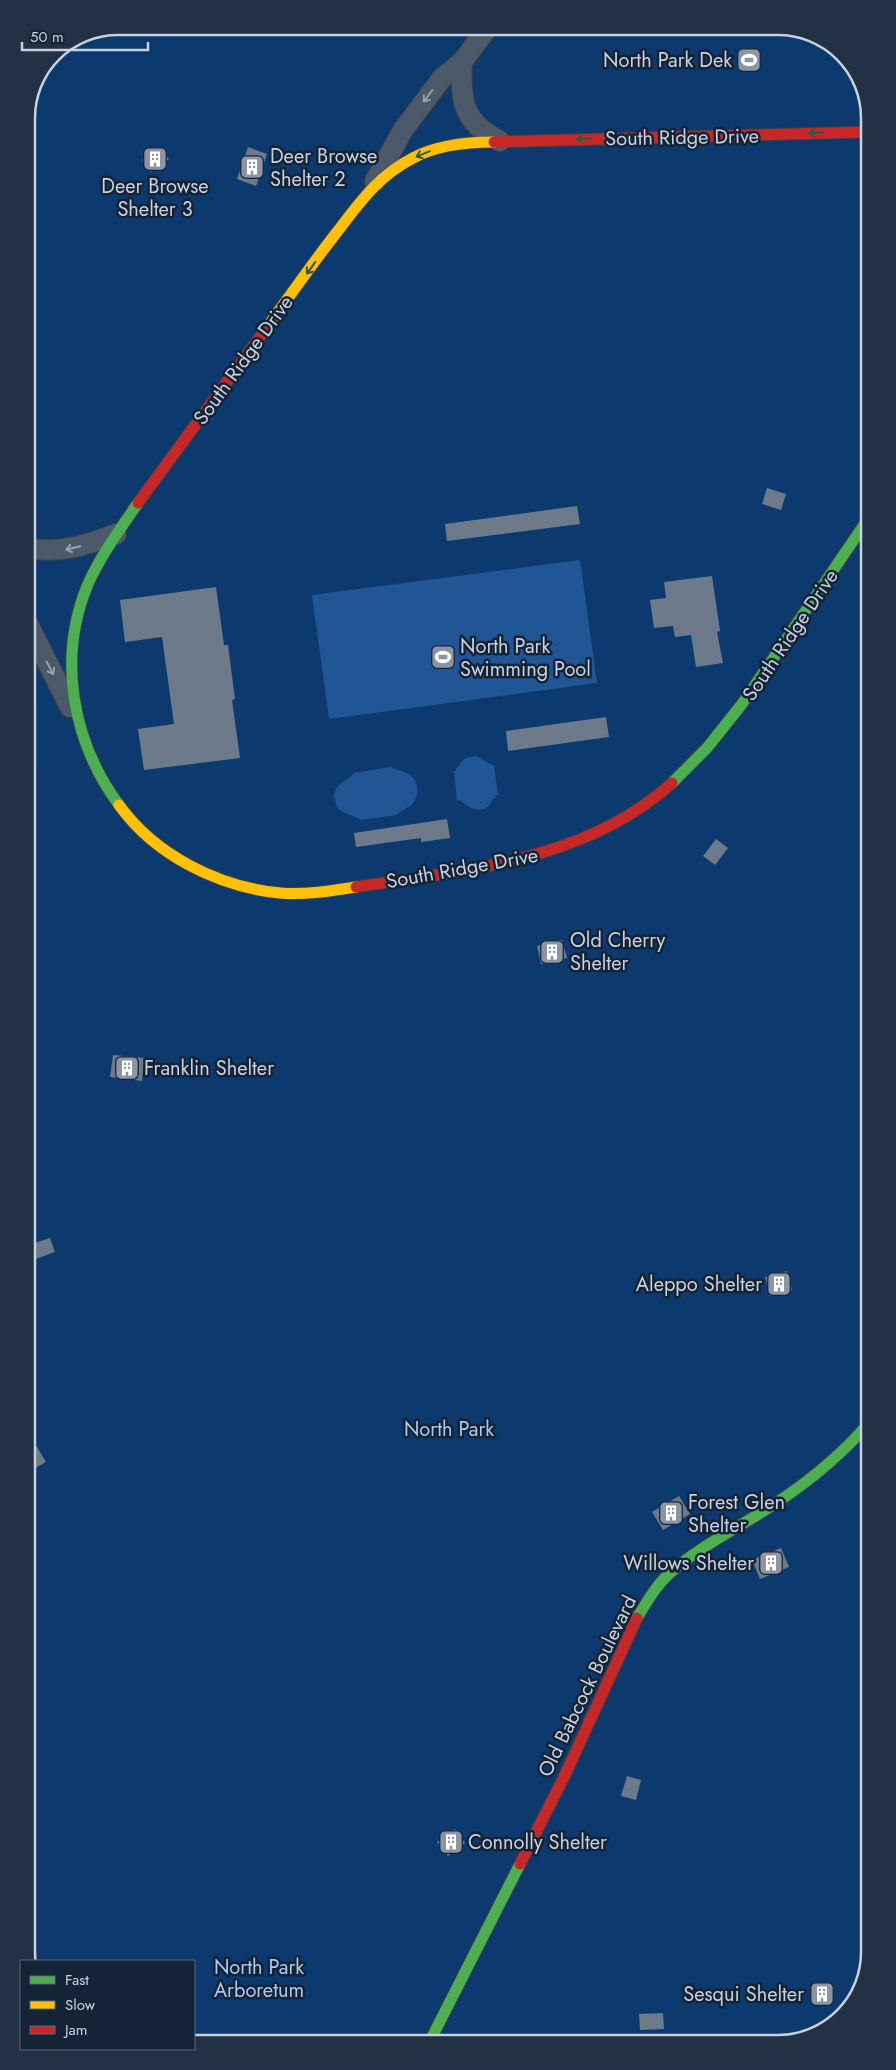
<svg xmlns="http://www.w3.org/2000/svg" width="896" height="2070" viewBox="0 0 896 2070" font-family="Jost,sans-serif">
<rect width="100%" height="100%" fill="#1c242e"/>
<path fill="#0c3a6f" d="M118 26H785L834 45 865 88 870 1953 851 2008 808 2039 194 2043V1961H31L26 112 53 53 83 33Z"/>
<g fill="#215696">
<path d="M580 560 597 683 329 719 312 595Z"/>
<path d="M476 756 494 766 498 795H495L496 798H493C487 817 469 809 460 800L457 801 454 771H456V769L465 758Z"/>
<path d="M391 767C397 771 404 770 410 775 418 781 420 795 413 803 408 809 402 809 397 815L361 820C353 815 345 815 337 808L334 795C337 782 347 782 354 773Z"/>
</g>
<g fill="#6d7a8a">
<path d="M159 147 169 159 151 172 142 160Z"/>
<path d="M248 147 267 154 256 186 237 179Z"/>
<path d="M767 488 786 494 781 510 762 504Z"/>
<path d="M577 506 580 524 447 541 445 524Z"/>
<path d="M712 576 720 631 717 632 723 663 696 667 691 635 675 637 673 626 654 628 650 600 666 598 664 582Z"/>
<path d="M216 587 224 645H228L232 676 235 699 232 700 240 758 144 770 138 729 174 724 162 637 125 642 120 600Z"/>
<path d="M606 717 609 737 508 751 506 731Z"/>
<path d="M447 819 450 838 421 842V838L356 847 354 833Z"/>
<path d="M716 839 728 848 715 865 703 856Z"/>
<path d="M562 940 567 958 541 964 537 946Z"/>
<path d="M113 1055 144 1058 142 1081 110 1077Z"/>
<path d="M50 1238 55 1252 33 1260 29 1245Z"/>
<path d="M787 1271 792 1290 770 1296 765 1277Z"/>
<path d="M30 1435 46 1462 30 1471Z"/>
<path d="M679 1496 690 1514 663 1530 652 1512Z"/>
<path d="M781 1548 789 1567 760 1579 752 1560Z"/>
<path d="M627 1776 641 1780 636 1800 621 1796Z"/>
<path d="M455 1829 465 1843 448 1856 437 1842Z"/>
<path d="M816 1983 831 1984 829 2006 813 2004Z"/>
<path d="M663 2013 664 2029 640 2030 639 2014Z"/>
</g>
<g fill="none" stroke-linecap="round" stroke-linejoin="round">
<g stroke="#394049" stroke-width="22">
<g id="street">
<path d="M462 62C460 101 463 123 500 141"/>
<path d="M375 181 403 130 442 78 462 62 489 26"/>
<path d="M28 548C60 554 86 545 116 534"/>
<path d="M28 624 70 707"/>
</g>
</g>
<g stroke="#394049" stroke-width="13">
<g id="fast">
<path d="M672 783 707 748 742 704 866 522"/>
<path d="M119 805C72 741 57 658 88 584 101 555 120 529 138 503"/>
<path d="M637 1618C647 1602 656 1585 671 1572 703 1544 744 1525 779 1501 812 1479 842 1454 868 1424"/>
<path d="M430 2041 520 1864"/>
</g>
</g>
<g stroke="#394049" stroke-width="13">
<g id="slow">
<path d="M265 330C289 297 312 264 337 232 360 202 378 176 413 158 437 145 468 142 494 142"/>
<path d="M119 805C155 855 218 887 280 893 305 895 331 891 356 887"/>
</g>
</g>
<g stroke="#394049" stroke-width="13">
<g id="jam">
<path d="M494 142 865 132"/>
<path d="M138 503 265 330"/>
<path d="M356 887C466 870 586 861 672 783"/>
<path d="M520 1864 564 1777 637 1618"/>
</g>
</g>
<use href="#street" stroke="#4c5968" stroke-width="20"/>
<use href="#fast" stroke="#4caf50" stroke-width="11"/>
<use href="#slow" stroke="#ffc107" stroke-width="11"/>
<use href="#jam" stroke="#c62828" stroke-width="11"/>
</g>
<defs><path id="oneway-shaft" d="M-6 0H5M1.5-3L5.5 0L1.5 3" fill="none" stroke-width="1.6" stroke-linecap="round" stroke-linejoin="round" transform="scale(1.25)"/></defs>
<g stroke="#96a2af">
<use href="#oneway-shaft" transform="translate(428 96) rotate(127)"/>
<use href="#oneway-shaft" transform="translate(73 548) rotate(166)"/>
<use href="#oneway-shaft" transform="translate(50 668) rotate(62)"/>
</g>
<g stroke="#2a5b40">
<use href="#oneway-shaft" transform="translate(816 133) rotate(179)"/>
<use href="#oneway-shaft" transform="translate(584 139) rotate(179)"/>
<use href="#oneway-shaft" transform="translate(423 154) rotate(158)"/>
<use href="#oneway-shaft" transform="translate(311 268) rotate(126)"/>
</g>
<defs>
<g id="stadium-square" transform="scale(1.25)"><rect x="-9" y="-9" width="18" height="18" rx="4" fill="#8c95a1" stroke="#142336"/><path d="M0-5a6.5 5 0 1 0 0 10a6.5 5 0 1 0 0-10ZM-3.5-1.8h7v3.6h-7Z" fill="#fff"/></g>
<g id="building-square" transform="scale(1.25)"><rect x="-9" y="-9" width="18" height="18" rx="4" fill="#8c95a1" stroke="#142336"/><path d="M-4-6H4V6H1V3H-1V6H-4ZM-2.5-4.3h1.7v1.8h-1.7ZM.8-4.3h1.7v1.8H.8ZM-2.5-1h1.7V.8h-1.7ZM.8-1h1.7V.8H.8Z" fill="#fff"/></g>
</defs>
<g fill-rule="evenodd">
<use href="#stadium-square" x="749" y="60"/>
<use href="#building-square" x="155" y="159"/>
<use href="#building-square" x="252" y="167"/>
<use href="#stadium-square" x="443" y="657"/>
<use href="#building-square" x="552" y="952"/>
<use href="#building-square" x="127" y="1068"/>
<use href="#building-square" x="779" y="1284"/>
<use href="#building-square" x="671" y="1513"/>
<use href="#building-square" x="771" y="1563"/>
<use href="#building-square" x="451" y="1842"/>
<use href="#building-square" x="822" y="1994"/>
</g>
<g text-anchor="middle" stroke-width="5" stroke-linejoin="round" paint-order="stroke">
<g font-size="20" fill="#c8d2df" stroke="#142336" text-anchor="start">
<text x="732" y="67" text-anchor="end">North Park Dek</text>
<text x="270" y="163">Deer Browse<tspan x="270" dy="23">Shelter 2</tspan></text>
<text x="155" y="193" text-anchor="middle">Deer Browse<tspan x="155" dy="23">Shelter 3</tspan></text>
<text x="460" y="653">North Park<tspan x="460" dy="23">Swimming Pool</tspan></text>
<text x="570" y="947">Old Cherry<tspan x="570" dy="23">Shelter</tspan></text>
<text x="144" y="1075">Franklin Shelter</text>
<text x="762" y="1291" text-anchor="end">Aleppo Shelter</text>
<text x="688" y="1509">Forest Glen<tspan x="688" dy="23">Shelter</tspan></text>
<text x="754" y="1570" text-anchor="end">Willows Shelter</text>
<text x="468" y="1849">Connolly Shelter</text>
<text x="804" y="2001" text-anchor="end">Sesqui Shelter</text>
</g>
<g font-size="20" fill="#c8d2df" stroke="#142336">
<text transform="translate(682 137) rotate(-1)" y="7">South Ridge Drive</text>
<text transform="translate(243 360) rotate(-54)" y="7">South Ridge Drive</text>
<text transform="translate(790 635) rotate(-56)" y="7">South Ridge Drive</text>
<text transform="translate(462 868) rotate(-10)" y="7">South Ridge Drive</text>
<text transform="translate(587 1686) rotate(-64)" y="7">Old Babcock Boulevard</text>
</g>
<g font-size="20" fill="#acc9f0" stroke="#142336">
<text x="449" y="1436">North Park</text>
<text x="259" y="1974">North Park<tspan x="259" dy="23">Arboretum</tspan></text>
</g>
</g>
<path d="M0 0H896V2070H0ZM118 35H778A83 83 0 0 1 861 118V1952A83 83 0 0 1 778 2035H118A83 83 0 0 1 35 1952V118A83 83 0 0 1 118 35Z" fill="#223144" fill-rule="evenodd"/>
<path fill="none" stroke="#c8d2df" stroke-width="2.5" d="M118 35H778A83 83 0 0 1 861 118V1952A83 83 0 0 1 778 2035H118A83 83 0 0 1 35 1952V118A83 83 0 0 1 118 35Z"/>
<rect x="20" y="1960" width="175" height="90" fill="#142336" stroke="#5c697a"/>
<rect x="30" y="1976" width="25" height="8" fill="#4caf50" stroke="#5c697a"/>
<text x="65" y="1985" font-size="15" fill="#c8d2df">Fast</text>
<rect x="30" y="2001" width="25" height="8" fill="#ffc107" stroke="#5c697a"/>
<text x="65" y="2010" font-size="15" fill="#c8d2df">Slow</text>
<rect x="30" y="2026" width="25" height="8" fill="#c62828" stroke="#5c697a"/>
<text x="65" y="2035" font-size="15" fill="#c8d2df">Jam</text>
<path d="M22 42v8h126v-8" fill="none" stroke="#c8d2df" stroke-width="2.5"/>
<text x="30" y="42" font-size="15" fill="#c8d2df" stroke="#142336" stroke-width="4" paint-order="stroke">50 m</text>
</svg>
